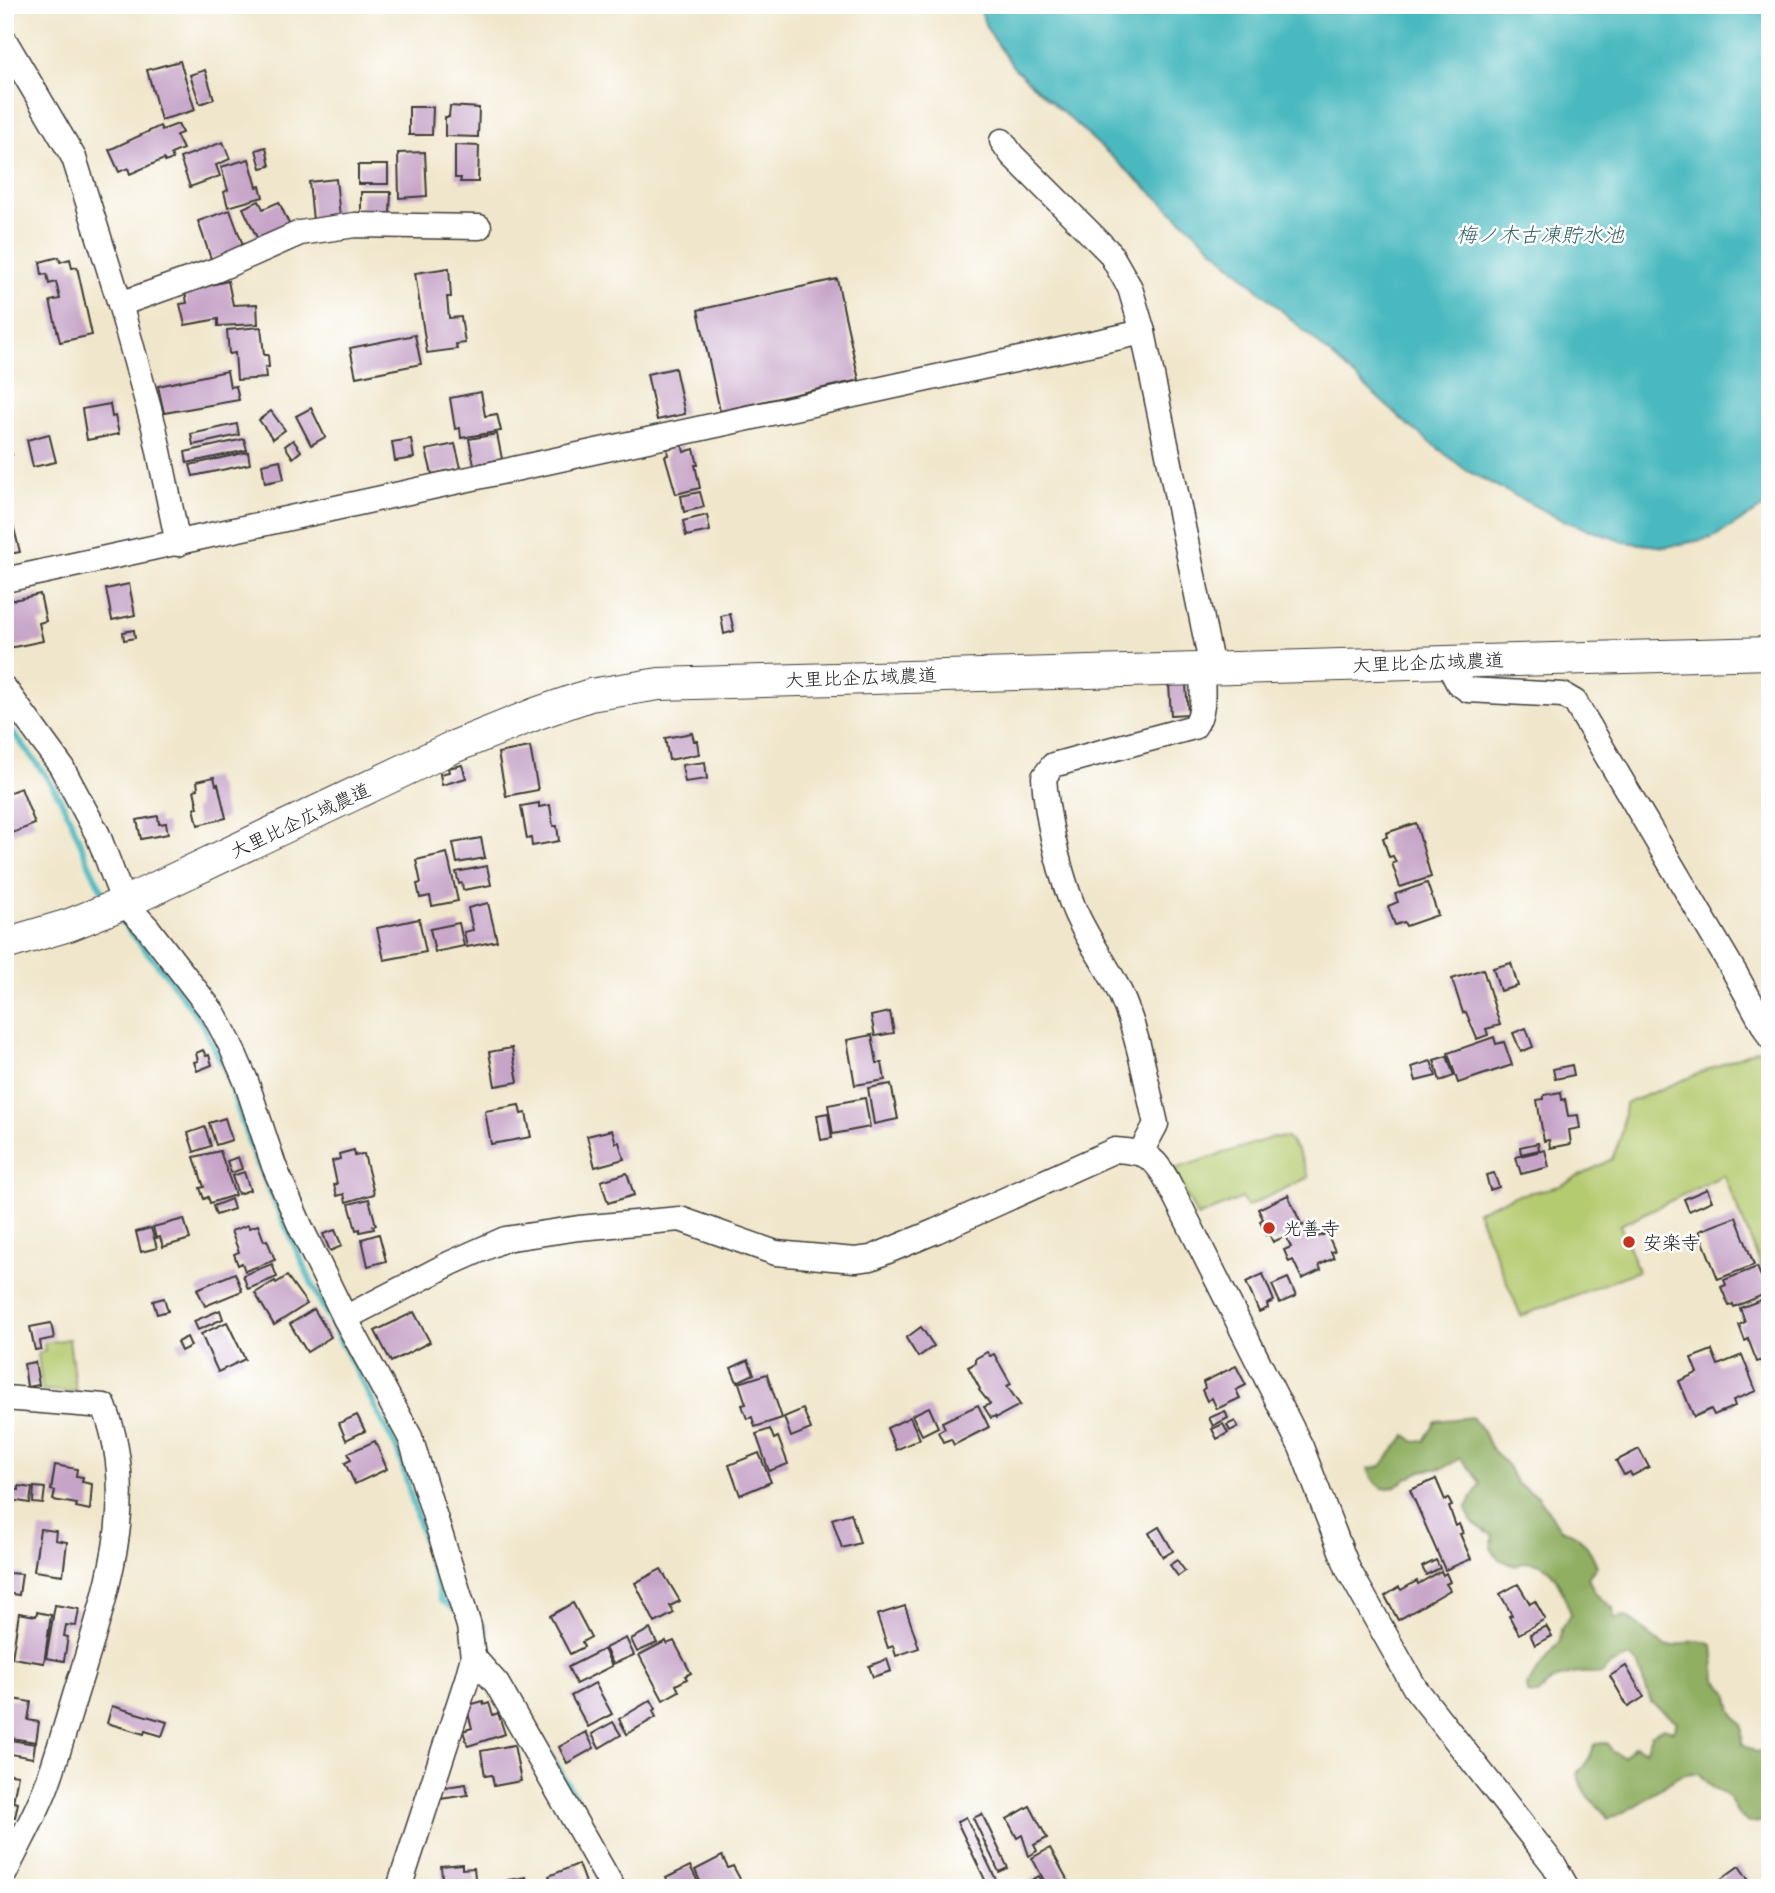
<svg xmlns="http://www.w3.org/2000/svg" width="1775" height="1893" viewBox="0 0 1775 1893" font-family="Delius,'Klee One',sans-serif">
<rect width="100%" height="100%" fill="#fff"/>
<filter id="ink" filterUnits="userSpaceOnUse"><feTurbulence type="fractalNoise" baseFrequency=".0143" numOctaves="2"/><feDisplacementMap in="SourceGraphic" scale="14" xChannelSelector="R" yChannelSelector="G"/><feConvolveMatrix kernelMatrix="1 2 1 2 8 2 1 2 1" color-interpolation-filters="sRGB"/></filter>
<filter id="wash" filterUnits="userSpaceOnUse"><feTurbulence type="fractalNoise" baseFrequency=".00686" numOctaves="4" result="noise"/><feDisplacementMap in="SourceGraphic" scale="28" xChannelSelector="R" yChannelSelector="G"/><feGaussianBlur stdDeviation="1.57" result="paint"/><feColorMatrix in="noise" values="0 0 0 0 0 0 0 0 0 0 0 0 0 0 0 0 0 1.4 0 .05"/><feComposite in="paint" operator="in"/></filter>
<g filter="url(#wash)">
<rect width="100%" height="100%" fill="#f0e6cb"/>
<g fill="#b5cb70" stroke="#687446" stroke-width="2">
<path d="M1758 1049 1770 1081V1288L1724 1175 1620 1225 1638 1271 1521 1316 1477 1211 1514 1196 1560 1186 1612 1159 1621 1136 1625 1104Z"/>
<path d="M1274 1137 1287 1138 1298 1151 1309 1177 1246 1207 1242 1198 1197 1217 1174 1169Z"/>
<path d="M69 1339 76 1392 42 1390 38 1353 45 1352 44 1343Z"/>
</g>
<path fill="#90af62" stroke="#56663f" stroke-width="2" d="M1472 1417 1482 1430 1490 1447 1508 1466 1517 1484 1537 1495 1561 1529C1580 1533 1590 1548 1597 1566L1588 1577C1593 1592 1599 1599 1613 1607L1614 1618 1626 1616C1640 1625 1653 1642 1669 1646 1684 1649 1688 1634 1713 1645L1716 1679 1728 1692 1732 1711 1742 1725V1743L1755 1752 1770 1750V1821L1748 1823 1738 1814 1730 1799 1724 1793 1711 1787 1698 1773C1677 1772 1670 1783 1653 1794 1639 1804 1625 1813 1608 1819 1603 1810 1599 1807 1592 1801 1584 1794 1580 1783 1577 1773 1586 1765 1592 1757 1594 1744L1607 1743 1613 1752 1623 1757 1635 1746 1645 1751 1651 1735 1663 1728 1673 1731 1677 1722 1651 1702 1637 1664 1630 1657 1610 1665 1600 1674C1575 1670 1554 1675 1537 1695L1528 1694 1527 1684 1560 1641 1561 1629 1571 1614C1561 1588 1551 1550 1515 1566L1499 1559 1491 1548 1493 1536 1472 1522 1466 1509 1480 1483 1472 1471 1460 1458C1455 1461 1450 1465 1445 1467 1438 1470 1429 1469 1422 1471 1401 1479 1382 1507 1368 1469L1381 1466 1406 1435 1415 1442 1424 1441 1436 1421Z"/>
<path fill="#4ab9bf" stroke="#336a6e" stroke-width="2" d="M979 5H1770V501L1764 507 1712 538 1666 547 1624 542 1562 520 1467 471 1408 425 1014 68 986 27Z"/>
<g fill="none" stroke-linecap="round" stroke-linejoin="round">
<g stroke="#4ab9bf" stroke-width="6">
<path d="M5 723C28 752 52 780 68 814 81 842 90 872 107 899"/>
<path d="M118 917 168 977 202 1023 225 1070 254 1157 319 1299 398 1451 441 1600 456 1610"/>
<path d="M475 1621 484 1626 490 1650 508 1679"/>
<path d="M513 1689 586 1816"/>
</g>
</g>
<g id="blocks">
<g fill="#c6a4c8">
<path d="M180 61 195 110 161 120 147 70Z"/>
<path d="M205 70 214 99 200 104 190 75Z"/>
<path d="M450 106 479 108 478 137 445 136V117H449Z"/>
<path d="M409 107H433L432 135H409Z"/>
<path d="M178 124 182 133 176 135 183 149 171 154 173 159 165 162 164 159 130 174 128 168 119 172 109 150 160 126 162 130Z"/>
<path d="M223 142 230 159 216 165 220 176 190 187 180 158Z"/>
<path d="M455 145 479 146 478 182H460L461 178H455Z"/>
<path d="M266 147 270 166 261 168 256 150Z"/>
<path d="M425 152 427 196 399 198 398 153Z"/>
<path d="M249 159 257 187 260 186 263 197 228 207 224 192 228 190 221 167Z"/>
<rect x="358" y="165" width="30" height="19"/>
<path d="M336 179 340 217 313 220 309 182Z"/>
<path d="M361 192H391L390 214H361Z"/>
<path d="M259 201 263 209 279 202 291 228 259 242 243 208Z"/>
<path d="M230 210 244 248 211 259 198 221Z"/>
<path d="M59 257 60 262 70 259 72 268 77 267 92 335 60 342 50 301 60 299 56 282 49 284 47 274 42 275 40 262Z"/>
<path d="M449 268 451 297H447L449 318 461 317 465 343 456 344 457 349 427 353 415 273Z"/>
<path d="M837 279 859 380 720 411 698 310Z"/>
<path d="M228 281 233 305 257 304 258 324 218 326V319L185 325 180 304 187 303 185 291Z"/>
<path d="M261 327 264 355H268L269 367H265L266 378 237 380 235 353 229 354 227 330Z"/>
<path d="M415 335 421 364 356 377 350 348Z"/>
<path d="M675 368 685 414 657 420 647 374Z"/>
<path d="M227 371 230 387 236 386 239 400 164 413 158 386Z"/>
<path d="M481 392 485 416 497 414 501 431 461 438 460 428 455 429 450 398Z"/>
<path d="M110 404 112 417 115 416 119 434 87 440 82 409Z"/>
<path d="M311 408 325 437 311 445 296 416Z"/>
<path d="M271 411 285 430 273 439 259 420Z"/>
<path d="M237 424 239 435 193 445 191 434Z"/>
<path d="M5 431 12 455 5 457Z"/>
<path d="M49 434 56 462 33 467 27 440Z"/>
<path d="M497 434 502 459 474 465 469 439Z"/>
<path d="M244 439 247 450 187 463 185 452Z"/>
<path d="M411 439 414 458 395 461 392 442Z"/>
<path d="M293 440 301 451 293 458 285 446Z"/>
<path d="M455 444 461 468 432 474 426 450Z"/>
<path d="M682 445 684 452 694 449 698 465H695L700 488 676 494 665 456 668 455 667 449Z"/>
<path d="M248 452 250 464 193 476 190 465Z"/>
<path d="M280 460 284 479 265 483 262 464Z"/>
<path d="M700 492 704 507 684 512 681 496Z"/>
<path d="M5 494 20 552 5 555Z"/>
<path d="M707 515 710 531 686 536 683 521Z"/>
<path d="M129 584 135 615 112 620 106 589Z"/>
<path d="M40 594 46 621 39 623 43 641 9 648 5 624 9 623 5 602Z"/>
<path d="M730 614 734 631 724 634 721 616Z"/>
<path d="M134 630 135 638 124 640 123 632Z"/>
<path d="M1186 684 1188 714 1171 715 1169 685Z"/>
<path d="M692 733 694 741H697L699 754 669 760 665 738Z"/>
<path d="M530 747 538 790 506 796 498 753Z"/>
<path d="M705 762 707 779 685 782 682 765Z"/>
<path d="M462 765 466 778 442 785 440 774 449 772 448 768Z"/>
<path d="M214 777 216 785 218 784 226 818 198 825 194 808H198L194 790 198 789 197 781Z"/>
<path d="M21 788 35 824 5 836V794Z"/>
<path d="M539 803V807L550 805 553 826H557L559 841 532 846 531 838 527 839 521 806Z"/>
<path d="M158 816 159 824 166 823 168 834 141 839 137 820Z"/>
<path d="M1416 823 1431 877 1400 887 1392 863 1396 862 1393 856 1389 857 1383 838 1387 837 1386 833Z"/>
<path d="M481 838 485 858 457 863 453 843Z"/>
<path d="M447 853 458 901 432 906 430 896 420 898 417 884 421 883 416 860Z"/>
<path d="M487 866 491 885 463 890 462 883 459 884 456 872Z"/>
<path d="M1427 883 1438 915 1406 926 1404 922 1395 925 1388 906 1398 902 1395 894Z"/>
<path d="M488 903 497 941 467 947 464 932 473 930 468 908Z"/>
<path d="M419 919 426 952 384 960 377 928Z"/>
<path d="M459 923 464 946 435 952 430 929Z"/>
<path d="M1511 963 1518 986 1500 991 1493 968Z"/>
<path d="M1483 969 1500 1025 1486 1029 1488 1035 1477 1039 1466 1012 1463 1013 1452 979Z"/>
<path d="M890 1012 894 1033 875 1036 871 1016Z"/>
<path d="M1526 1028 1533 1047 1521 1052 1513 1033Z"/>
<path d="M872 1035 877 1063H882L885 1080 855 1085 847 1040Z"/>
<path d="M1494 1037 1496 1044 1504 1042 1512 1065 1458 1083 1448 1053Z"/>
<path d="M512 1048 518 1082 495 1086 489 1052Z"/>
<path d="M203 1050 206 1056 209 1055 212 1065 197 1071 194 1062 198 1061 196 1053Z"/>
<path d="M1447 1056 1454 1076 1440 1081 1434 1060Z"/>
<path d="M1431 1061 1436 1076 1416 1081 1412 1067Z"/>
<path d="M1572 1065 1574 1075 1555 1079 1553 1069Z"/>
<path d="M891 1084 898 1119 874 1124 868 1088Z"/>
<path d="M1561 1092 1562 1100 1565 1099 1568 1116 1578 1115 1580 1128 1569 1130 1571 1144 1550 1148 1549 1140 1544 1141 1537 1100 1544 1099V1095Z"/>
<path d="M865 1098 870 1127 833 1134 828 1105Z"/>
<path d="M519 1105 521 1114 526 1113 531 1137 491 1144 485 1111Z"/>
<path d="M828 1113 832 1138 821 1140 817 1115Z"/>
<path d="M225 1118 232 1140 216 1145 209 1123Z"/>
<path d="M205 1127 211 1146 194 1152 188 1133Z"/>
<path d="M612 1130 616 1143 619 1142 624 1159 595 1167 587 1136Z"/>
<path d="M1538 1143 1539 1150 1521 1154 1520 1147Z"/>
<path d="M354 1150 355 1156 364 1154 374 1194 346 1202 344 1194 337 1196 334 1185 337 1184 332 1161 340 1159 339 1154Z"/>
<path d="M1545 1150 1549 1167 1521 1174 1516 1157Z"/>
<path d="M220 1151 235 1195 210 1203 208 1197 204 1199 200 1188 204 1187 194 1157Z"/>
<path d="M238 1157 242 1169 231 1173 227 1161Z"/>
<path d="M244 1172 250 1190 238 1194 232 1176Z"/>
<path d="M627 1173 634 1195 608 1203 601 1181Z"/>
<path d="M1494 1173 1499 1187 1490 1190 1486 1175Z"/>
<path d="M1707 1189 1712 1201 1689 1211 1684 1199Z"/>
<path d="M1288 1195 1302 1226 1309 1223 1316 1238 1327 1233 1335 1251 1331 1252 1334 1258 1319 1265 1321 1270 1302 1279 1293 1260 1289 1262 1284 1250 1291 1247 1286 1236 1273 1242 1269 1234 1266 1235 1260 1221 1263 1219 1258 1209Z"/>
<path d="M231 1199 234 1209 216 1215 213 1206Z"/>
<path d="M369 1199 376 1225 373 1226 374 1229 360 1232V1229L356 1230 349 1204Z"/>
<path d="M1736 1217 1754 1265 1718 1279 1699 1231Z"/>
<path d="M184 1219 190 1239 163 1247 160 1237 156 1238 153 1227Z"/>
<path d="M248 1225 249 1228 258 1225 264 1241 267 1240 275 1260 245 1271 242 1263 238 1265 234 1254 239 1252 231 1231Z"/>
<path d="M151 1228 157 1248 141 1252 136 1232Z"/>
<path d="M335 1230 342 1246 330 1251 323 1234Z"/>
<path d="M379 1234 386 1261 368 1266 362 1239Z"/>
<path d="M272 1264 277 1277 248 1289 243 1275Z"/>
<path d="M1757 1267 1768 1293 1734 1307 1733 1304 1729 1306 1721 1287 1726 1285 1724 1280Z"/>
<path d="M235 1273 242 1291 205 1306 197 1289Z"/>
<path d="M1263 1274 1274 1301 1267 1304 1268 1308 1259 1312 1246 1282Z"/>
<path d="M287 1276 307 1304 274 1325 255 1293 275 1281 276 1283Z"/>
<path d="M1288 1278 1296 1296 1280 1303 1272 1285Z"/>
<path d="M164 1298 168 1311 157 1314 153 1301Z"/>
<path d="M1766 1298 1770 1307V1357L1757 1362 1748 1339 1745 1341 1739 1325 1745 1322 1740 1308Z"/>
<path d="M314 1309 331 1337 307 1352 290 1324Z"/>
<path d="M220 1310 223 1319 198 1330 194 1321Z"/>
<path d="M414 1312 430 1342 391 1362 375 1331Z"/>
<path d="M227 1322 245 1359 218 1372 201 1334Z"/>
<path d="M51 1323 54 1338 40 1341 41 1349 35 1350 30 1327Z"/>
<path d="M921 1327 934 1346 918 1357 906 1338Z"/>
<path d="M187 1337 191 1346 181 1351 177 1342Z"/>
<path d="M1712 1350 1718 1365 1742 1355 1756 1391 1733 1400 1735 1406 1714 1415 1711 1409 1694 1417 1679 1381 1697 1373 1691 1358Z"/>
<path d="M987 1352 990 1356 994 1354 1011 1384 1007 1386 1020 1405 996 1418 995 1416 991 1418 984 1407 990 1404 979 1390 980 1389 968 1367 976 1363 975 1359Z"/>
<path d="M748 1360 754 1374 737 1382 731 1368Z"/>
<path d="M35 1362 39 1385 27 1387 24 1364Z"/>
<path d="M1236 1366 1246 1385 1236 1390 1240 1398 1217 1409 1212 1398 1207 1401 1202 1390 1205 1388 1203 1382Z"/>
<path d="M767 1374 782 1418 755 1427 752 1417 747 1419 742 1405 746 1404 739 1383Z"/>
<path d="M978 1405 989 1427 954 1445 951 1439 943 1442 938 1432 945 1428 942 1422Z"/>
<path d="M929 1407 938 1427 922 1435 912 1415Z"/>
<path d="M803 1409 811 1429 791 1437 784 1417Z"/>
<path d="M1225 1411 1228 1418 1213 1426 1209 1418Z"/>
<path d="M357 1415 365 1431 346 1440 339 1423Z"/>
<path d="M910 1417 920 1439 896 1450 887 1428Z"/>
<path d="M1235 1421 1238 1427 1230 1431 1227 1425Z"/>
<path d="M1223 1424 1228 1433 1217 1439 1212 1429Z"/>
<path d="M770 1429 774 1439 778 1437 788 1464 769 1471 756 1434Z"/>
<path d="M375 1441 387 1469 355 1484 345 1463 351 1460 348 1453Z"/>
<path d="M1639 1449 1649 1467 1632 1476 1630 1472 1624 1475 1616 1461Z"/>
<path d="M759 1453 771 1482 740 1495 729 1465Z"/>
<path d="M55 1465 77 1469 76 1476 83 1477 82 1482 92 1484 90 1510 76 1507 77 1504 53 1500 55 1491 51 1490Z"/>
<path d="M1436 1479 1445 1500 1448 1498 1452 1506 1449 1507 1456 1526 1459 1524 1463 1533 1460 1534 1471 1559 1445 1570 1410 1490Z"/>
<path d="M19 1486 32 1488 30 1503 11 1500 12 1489 19 1490Z"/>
<path d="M34 1487 45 1488 43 1504 33 1503Z"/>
<path d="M851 1513 860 1543 842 1548 832 1519Z"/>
<path d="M1159 1527 1173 1551 1163 1557 1149 1533Z"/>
<path d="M40 1529 56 1531 55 1540 67 1542 63 1575 34 1571Z"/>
<path d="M1177 1560 1185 1571 1178 1576 1170 1565Z"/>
<path d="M1436 1560 1440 1568 1426 1575 1422 1567Z"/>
<path d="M5 1567 8 1568V1573L22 1574 19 1595 5 1593Z"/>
<path d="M661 1569 680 1601 670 1606 674 1613 655 1623 635 1583Z"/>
<path d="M1441 1571 1443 1575 1446 1573 1450 1582 1446 1584 1450 1590 1398 1620 1385 1596 1399 1587 1401 1590 1417 1581 1418 1584Z"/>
<path d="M1518 1584 1530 1604 1535 1601 1545 1619 1519 1634 1509 1616 1512 1615 1500 1594Z"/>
<path d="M573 1603 591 1637 582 1642 584 1647 570 1654 550 1616Z"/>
<path d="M55 1605 79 1609 76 1626 66 1625 64 1636 68 1637 64 1661 46 1658Z"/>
<path d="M905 1606 919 1648 896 1656 893 1646 888 1648 877 1615Z"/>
<path d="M37 1612 51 1615 44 1663 12 1658 19 1613 36 1616Z"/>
<path d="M1546 1626 1552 1636 1535 1645 1530 1634Z"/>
<path d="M650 1629 657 1643 637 1652 631 1639Z"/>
<path d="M626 1638 634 1655 613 1664 605 1648Z"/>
<path d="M666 1641 667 1644 674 1641 691 1673 685 1676 687 1679 676 1685 679 1691 663 1700 639 1655Z"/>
<path d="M604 1649 612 1666 576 1684 568 1667Z"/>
<path d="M887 1659 891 1671 873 1677 869 1666Z"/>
<path d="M1626 1666 1644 1697 1628 1707 1610 1676Z"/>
<path d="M595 1683 612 1714 588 1727 571 1696Z"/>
<path d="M7 1698 31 1702 28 1720 39 1722 36 1742 5 1737Z"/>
<path d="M651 1700 656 1709 653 1711 656 1717 627 1734 619 1719Z"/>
<path d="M483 1701 484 1705 489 1703 493 1715 498 1713 505 1734 468 1746 463 1731 472 1728 466 1706Z"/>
<path d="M112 1706 167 1722 162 1736 145 1731 144 1734 107 1723Z"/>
<path d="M613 1722 621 1735 599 1748 592 1734Z"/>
<path d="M586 1732 594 1748 567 1763 559 1747Z"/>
<path d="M5 1739 35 1744 33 1758 5 1753Z"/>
<path d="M514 1745 521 1781 494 1786 492 1775 485 1776 481 1751Z"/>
<path d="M5 1773 18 1775 13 1802 18 1803 15 1817 5 1815Z"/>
<path d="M466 1784 468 1795 440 1799 439 1788Z"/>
<path d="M1030 1806 1047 1838 1034 1845 1037 1851 1029 1856 1022 1835 1017 1838 1007 1819Z"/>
<path d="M982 1814 1008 1868 999 1872 973 1818Z"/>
<path d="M966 1817 1000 1888H989L957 1822Z"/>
<path d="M1050 1848 1072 1888H1048L1032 1858Z"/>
<path d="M722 1856 728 1868 733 1866 745 1888H713L710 1882 702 1886 695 1870Z"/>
<path d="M462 1864V1869L474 1868 476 1888H443L441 1866Z"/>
<path d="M578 1864 587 1888H554L549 1876Z"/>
<path d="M690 1866 700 1886 671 1888 666 1878Z"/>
<path d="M1739 1866 1754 1888H1716L1714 1884Z"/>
<path d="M1039 1876 1046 1888H1017Z"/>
<path d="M526 1877 528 1888H510L508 1880Z"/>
</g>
</g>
</g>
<g filter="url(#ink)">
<use href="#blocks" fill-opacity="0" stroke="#3c3a36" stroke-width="2"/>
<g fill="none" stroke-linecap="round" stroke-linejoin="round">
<g stroke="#3c3a36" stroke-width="27">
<g id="minor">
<path d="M5 41 74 158 120 304 154 427 178 544"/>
<path d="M1002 141 1012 155 1110 253 1130 288 1143 332 1212 668"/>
<path d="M120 304 216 270 300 233 355 225 479 227"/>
<path d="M5 580 1143 332"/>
<path d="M1447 662 1458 683 1468 690 1563 695 1575 702 1735 973 1770 1037"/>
<path d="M5 689 61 766 98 835 124 903 147 927 214 1014 230 1044 246 1081 274 1166 301 1228 345 1318 410 1437 469 1626 473 1657 467 1679 399 1888"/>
<path d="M1141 1152 1156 1124C1146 1082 1139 1036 1121 995 1107 963 1083 935 1071 901 1058 867 1046 813 1044 777L1053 765 1194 727C1206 711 1202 688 1202 668"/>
<path d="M345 1318 451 1263 505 1239 579 1228 680 1219 776 1253 855 1260 871 1258 936 1231 1115 1150C1143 1152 1153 1154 1167 1180L1301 1447 1348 1569 1415 1688 1554 1865 1567 1888"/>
<path d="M5 1398 104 1406C139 1494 109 1584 83 1670 71 1707 61 1745 48 1782 37 1813 19 1843 5 1873"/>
<path d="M473 1657 497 1684 613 1888"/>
</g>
</g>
<g stroke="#3c3a36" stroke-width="34">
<path id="tertiary" d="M5 944 69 925 124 903 451 748 538 713 590 695 659 684 1770 653"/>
</g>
<use href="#minor" stroke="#fff" stroke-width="24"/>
<use href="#tertiary" stroke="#fff" stroke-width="32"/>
</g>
</g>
<g fill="#c8321e" stroke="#fff" stroke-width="2.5">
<circle cx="1269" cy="1228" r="7"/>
<circle cx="1629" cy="1242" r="7"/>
</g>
<g text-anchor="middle" stroke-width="5" stroke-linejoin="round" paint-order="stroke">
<g font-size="19" fill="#1c1c1c" stroke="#fff">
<text transform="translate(1428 662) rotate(-2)" y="7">大里比企広域農道</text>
<text transform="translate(861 677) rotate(-2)" y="7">大里比企広域農道</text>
<text transform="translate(300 820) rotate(-25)" y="7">大里比企広域農道</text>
</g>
<g font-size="19" fill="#1c1c1c" stroke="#fff" text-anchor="start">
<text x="1283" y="1235">光善寺</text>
<text x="1643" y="1249">安楽寺</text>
</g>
<g font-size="21" font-style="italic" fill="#316365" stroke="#fff">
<text x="1540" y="242">梅ノ木古凍貯水池</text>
</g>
</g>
<rect width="1775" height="1893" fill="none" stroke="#fff" stroke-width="28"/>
</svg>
